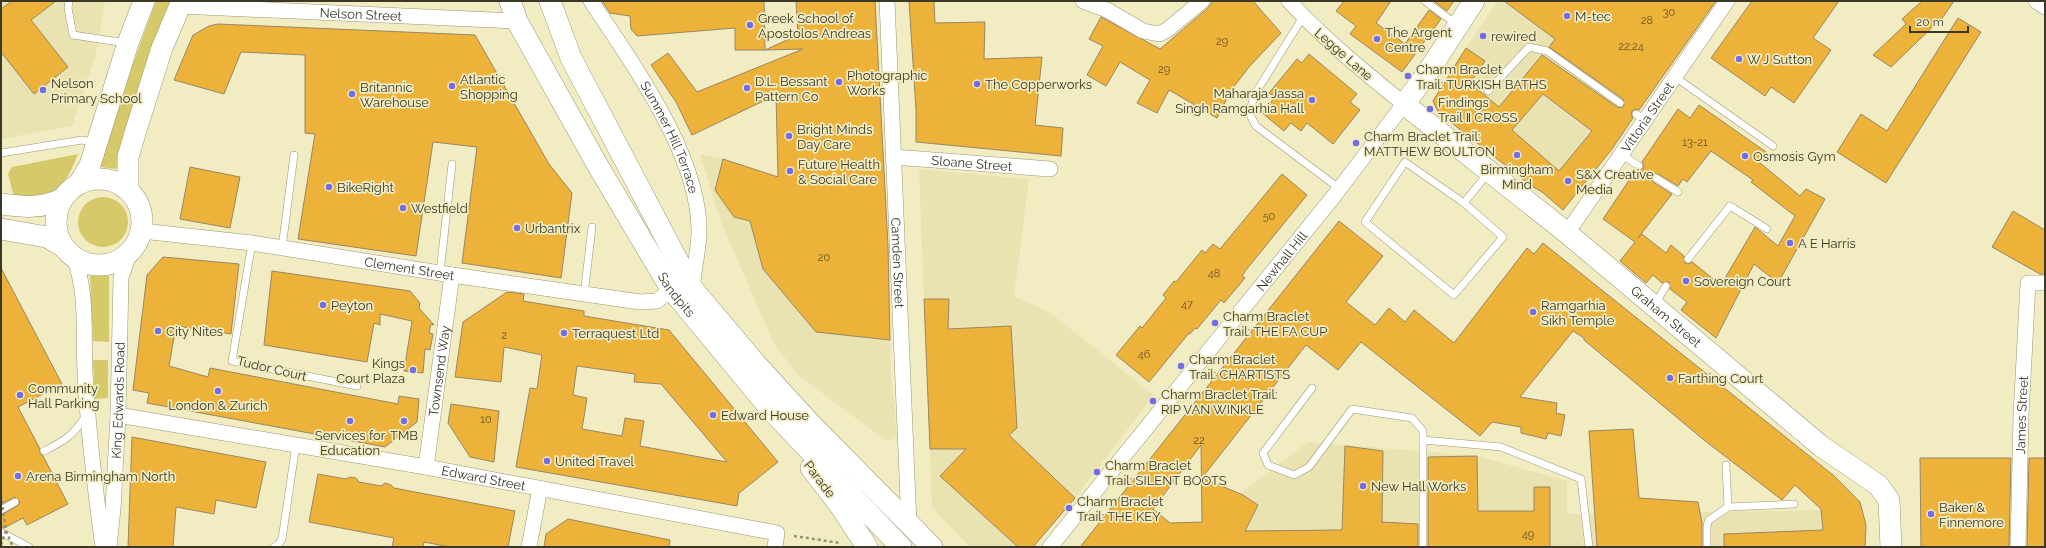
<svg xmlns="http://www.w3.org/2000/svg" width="2046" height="548" viewBox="0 0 2046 548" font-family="Raleway,sans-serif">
<rect width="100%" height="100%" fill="#f2ecc3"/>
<g fill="#e9e3b2">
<path d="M1 1H105L96 54 72 126 1 139Z"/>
<path d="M1498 1H1532L1651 92 1613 147 1563 210 1542 192 1438 112 1433 101 1452 69Z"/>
<path d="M700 154 723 159 804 186 888 245 891 373 897 436 888 442 798 375 774 344 721 222Z"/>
<path d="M919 169 1029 179 1014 296 1049 312 1154 395 1075 498 1033 547H970L932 508Z"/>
<path d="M1308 442 1477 456 1567 481V514L1821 510 1824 547H1204L1239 494Z"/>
</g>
<g fill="#d6c96a">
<path d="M156 1H176L137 101 116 169 100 167 125 86Z"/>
<path d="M78 154C71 171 63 192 43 197 34 199 23 197 14 197L8 174 12 167Z"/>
<circle cx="103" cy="222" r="25"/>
<path d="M90 276H109V342L93 341Z"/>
<path d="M93 360H108V398L95 399Z"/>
</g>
<g fill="#ecb239" stroke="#9a8663" fill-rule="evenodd">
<path d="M12 1H56L31 20 68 67 34 94 1 52V9Z"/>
<path d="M602 1H764L765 50H735V28L637 36 631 29 630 16 610 13Z"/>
<path d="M796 1H875L888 246 890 340 816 332 763 269 750 221 734 217 715 190 723 159 778 177 776 95 692 135 676 102 651 65 668 53 697 92 803 49 765 50 798 35Z"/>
<path d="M909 1H934L935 23 985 22 984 59 1042 57 1035 125 1063 128 1061 156 916 142V110Z"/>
<path d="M1213 1H1253L1281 33 1249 67 1232 89 1217 118 1169 90 1157 113 1137 103 1150 80 1120 62 1106 86 1087 75 1103 46 1089 39 1101 17 1160 49 1208 8Z"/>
<path d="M1344 1H1391L1376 23 1405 44 1429 10 1441 19 1402 72 1350 34 1356 26 1336 11Z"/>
<path d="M1436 1H1454L1447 11 1435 2Z"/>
<path d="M1504 1H1716L1639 110 1636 109 1632 111 1631 114 1633 118 1612 149 1563 210 1542 192 1530 185 1438 112 1433 101 1466 48 1485 61 1470 83 1499 107 1542 55 1617 107 1622 108 1624 106 1623 99 1549 47 1555 39ZM1543 94 1592 131 1559 171 1512 130Z"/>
<path d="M1752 1H1839L1813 38 1831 50 1794 103 1771 87 1765 96 1711 58Z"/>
<path d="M1922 1H1954L1943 17 1891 67 1873 55 1906 24 1902 19Z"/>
<path d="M1958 18 1981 32 1886 183 1837 152 1861 114 1887 131Z"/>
<path d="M218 24 475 35 549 164 572 193 561 278 462 263 477 147 433 142 416 256 298 239 315 134 305 133V55L241 52 224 94 174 80 193 35 209 26Z"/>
<path d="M1309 54 1357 94 1350 102 1360 110 1333 144 1307 123 1301 131 1291 123 1284 131 1262 113 1275 97 1269 93 1297 59 1302 63Z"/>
<path d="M1699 105 1766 152 1759 162 1800 196 1806 189 1825 199 1778 283 1754 264 1716 338 1681 310 1687 302 1670 289 1669 282 1662 283 1653 275 1646 283 1620 261 1635 242 1603 219 1636 170 1643 169 1644 166 1642 162 1678 109 1690 118ZM1711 151 1753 180 1751 182 1795 216 1778 246 1755 227 1721 285 1692 262 1688 264 1685 263 1684 256 1671 245 1666 253 1642 234 1638 238 1672 194 1653 182 1652 175 1658 174 1678 186 1683 179 1687 182Z"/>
<path d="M190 167 240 177 230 228 180 219Z"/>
<path d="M1282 174 1307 195 1246 270 1242 276 1245 278 1224 303 1221 300 1197 329 1195 328 1190 334 1189 333 1149 382 1116 355 1140 326 1142 328 1166 298 1163 295 1174 281 1176 282 1202 250 1205 253 1213 244 1220 249Z"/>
<path d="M2013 211 2045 230V274H2040L1992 247Z"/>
<path d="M1339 221 1383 256 1346 302 1375 325 1389 308 1405 322 1414 310 1454 343 1527 248 1534 254 1543 243 1833 475 1860 502 1866 525 1865 547H1724V534L1823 530 1821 509 1795 485 1782 500 1704 440 1584 340V338L1573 331 1520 397 1557 403 1556 413 1565 415 1561 436 1548 433 1546 439 1521 433V427L1492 422 1480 436 1361 342 1338 370 1306 345 1202 478 1243 495 1258 505 1245 531 1342 530 1345 446 1383 451 1382 522 1418 524V547H1080ZM1201 445 1202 522 1170 523 1153 509Z"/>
<path d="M163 257 239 264 231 334 176 326 169 366 208 377 210 368 398 404 399 396 419 399 417 422 385 447 147 403 149 393 133 390 147 275Z"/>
<path d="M1 268 62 384 18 407 40 449V454L43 456 68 504 27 525 23 518 4 528 1 527V515L17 506 20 502 15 497 1 504Z"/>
<path d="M272 271 410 291 420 303 419 308 434 325 431 324 429 333 433 334 430 350 425 349 423 373 404 371 412 321 380 314V325L374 323 367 362 264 345Z"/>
<path d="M507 292 524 294 523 301 584 311V316L669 330 778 462 739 493 737 506 516 467 530 388 537 389 542 355 504 347 501 382 455 377 463 322ZM577 366 635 374 634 382 661 384 727 462 640 446 644 421 625 418 622 436 582 429 587 398 573 395Z"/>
<path d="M924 299H949L948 329 1011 326 1017 428 1009 435 1075 498 1033 547H1018L940 476 966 449H930Z"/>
<path d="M451 404 499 411 494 462 470 457 448 423Z"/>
<path d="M1633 429 1639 498 1698 502 1702 523V547H1597L1589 431Z"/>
<path d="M132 437 266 462 256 508 216 500 214 514 176 507 173 547H128Z"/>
<path d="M1477 456 1478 511H1534V487H1550V547H1428V457Z"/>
<path d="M1920 458H2011L2009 547H1921Z"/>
<path d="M2029 458H2045V547H2027Z"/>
<path d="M318 474 346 479 350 477 356 478 359 482 381 486 385 483 391 485 394 488 515 511 508 547H450L424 542 423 547H392L394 538 309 522Z"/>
<path d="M568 519 670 540 669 547H544L546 534Z"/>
</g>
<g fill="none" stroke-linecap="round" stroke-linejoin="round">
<g stroke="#9c9770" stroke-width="8">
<g id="lane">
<path d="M69 1 68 8 73 35 126 43"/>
<path d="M1425 1 1456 24"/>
<path d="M1303 17 1255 94 1249 113 1256 126 1340 189"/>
<path d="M1675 77 1773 146"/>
<path d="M1488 91 1529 47 1547 51 1620 103"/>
<path d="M1636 114 1645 120"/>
<path d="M1 153 82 140 94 143"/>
<path d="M1622 155 1639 166"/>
<path d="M1405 162 1464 203 1503 237 1454 295 1365 222Z"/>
<path d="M1656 178 1678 192"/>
<path d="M1464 203 1488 173"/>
<path d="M252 243 232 361 357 386"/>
<path d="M282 248 294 155"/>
<path d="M1688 259 1730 206 1767 229"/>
<path d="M440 273 452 164"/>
<path d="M584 295 592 227"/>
<path d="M1655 304 1666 286"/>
<path d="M1312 388 1263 453 1268 465 1294 475 1309 467 1352 409 1412 418 1423 431V547"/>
<path d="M1423 440 1501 447 1581 479 1589 547"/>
<path d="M44 451C65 441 73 435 86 416"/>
<path d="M1726 465 1728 507"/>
<path d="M1 510 15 502"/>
<path d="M1 532 29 547"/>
<path d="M274 547 278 545 282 539 296 445"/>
<path d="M1707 547V525L1709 520 1728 507 1794 504"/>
</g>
</g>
<g stroke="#9c9770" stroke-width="16">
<g id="street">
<path id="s1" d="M591 1C632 63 701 157 699 234 698 252 694 270 692 288"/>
<path id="s2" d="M887 1 909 524"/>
<path d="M1083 1 1107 10 1143 31 1159 34 1167 30 1202 1"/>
<path d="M2036 1 2045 7"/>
<path id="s3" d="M179 6 517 21"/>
<path id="s4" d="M894 157 1050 169"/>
<path id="s5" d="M142 231 252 243 452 275 640 302 657 301 671 289"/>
<path id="s6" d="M1567 233 1727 1"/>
<path d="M74 258C88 293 83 335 85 372 88 431 95 489 103 547"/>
<path id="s7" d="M118 415 426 467 777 533 775 547"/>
<path id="s8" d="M426 467 452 275"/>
<path id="s9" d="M109 547 113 509 118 415 121 278 129 254"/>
<path d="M529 547 540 488"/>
<path id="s10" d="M1050 547 1334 196 1404 104C1363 71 1324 39 1289 1"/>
<path id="s11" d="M2018 547 2021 416 2028 283H2045"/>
</g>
</g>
<g stroke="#9c9770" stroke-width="22">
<g id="secondary">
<path id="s12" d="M510 1 517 21 598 166 671 289 772 411 901 547"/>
<path d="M550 1 571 58 692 288 756 364 808 421 932 547"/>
<path id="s13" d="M1474 1 1424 78 1404 104 1567 233 1821 446 1878 485 1889 500 1891 547"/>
<circle cx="99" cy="222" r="43"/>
<path d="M79 184 90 165 128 43 144 1"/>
<path d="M128 189V157L136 130 162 48 182 1"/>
<path d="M1 204C23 207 41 209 62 199"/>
<path d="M1 229 47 237 64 247"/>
<path d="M811 468 841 507 867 547"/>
</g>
</g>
<path stroke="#969175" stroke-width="2.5" stroke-dasharray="3 3" stroke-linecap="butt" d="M794 536 840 543"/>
<use href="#lane" stroke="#fff" stroke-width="7"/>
<use href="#street" stroke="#fff" stroke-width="15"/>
<use href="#secondary" stroke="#fff" stroke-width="21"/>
<g stroke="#969175" stroke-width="2.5" stroke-dasharray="3 3" stroke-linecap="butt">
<path d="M6 531 13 547"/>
<path d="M1 545 6 530 1 496"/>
</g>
</g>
<g fill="#726ce7" stroke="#f2ecc3" stroke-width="1.5">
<circle cx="1567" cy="16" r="4"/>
<circle cx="750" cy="25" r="4"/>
<circle cx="1483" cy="36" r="4"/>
<circle cx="1377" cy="39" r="4"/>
<circle cx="1739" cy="59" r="4"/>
<circle cx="1408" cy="76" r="4"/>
<circle cx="839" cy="82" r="4"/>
<circle cx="977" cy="84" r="4"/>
<circle cx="452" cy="86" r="4"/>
<circle cx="747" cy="88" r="4"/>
<circle cx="43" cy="90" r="4"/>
<circle cx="352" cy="94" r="4"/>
<circle cx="1312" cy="100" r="4"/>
<circle cx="1430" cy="109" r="4"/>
<circle cx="789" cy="136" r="4"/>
<circle cx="1356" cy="143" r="4"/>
<circle cx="1517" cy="155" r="4"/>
<circle cx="1745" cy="156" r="4"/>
<circle cx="790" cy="171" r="4"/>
<circle cx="1568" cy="181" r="4"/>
<circle cx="329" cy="187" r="4"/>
<circle cx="403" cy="208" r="4"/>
<circle cx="517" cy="228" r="4"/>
<circle cx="1790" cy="243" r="4"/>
<circle cx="1686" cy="281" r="4"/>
<circle cx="323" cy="305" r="4"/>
<circle cx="1533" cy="312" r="4"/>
<circle cx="1215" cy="323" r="4"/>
<circle cx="158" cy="331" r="4"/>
<circle cx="564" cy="333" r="4"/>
<circle cx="1181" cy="366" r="4"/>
<circle cx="413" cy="370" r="4"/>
<circle cx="1670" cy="378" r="4"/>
<circle cx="218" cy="391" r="4"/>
<circle cx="20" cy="395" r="4"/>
<circle cx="1153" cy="401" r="4"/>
<circle cx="713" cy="415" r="4"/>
<circle cx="350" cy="421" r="4"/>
<circle cx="404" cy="421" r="4"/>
<circle cx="547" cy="461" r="4"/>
<circle cx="1097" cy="472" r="4"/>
<circle cx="18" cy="476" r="4"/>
<circle cx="1363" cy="486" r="4"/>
<circle cx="1069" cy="508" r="4"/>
<circle cx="1931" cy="514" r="4"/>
</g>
<g text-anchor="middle" stroke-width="3.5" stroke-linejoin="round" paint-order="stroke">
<g font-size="11" fill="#67562c">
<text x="1669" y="16">30</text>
<text x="1647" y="24">28</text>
<text x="1222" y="45">29</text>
<text x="1631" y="50">22;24</text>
<text x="1164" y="73">29</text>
<text x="1695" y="146">13-21</text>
<text x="1269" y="220">50</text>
<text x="824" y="261">20</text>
<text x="1214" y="277">48</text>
<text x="1187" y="308">47</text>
<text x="504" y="339">2</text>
<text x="1144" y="358">46</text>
<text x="486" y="423">10</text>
<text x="1199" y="444">22</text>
<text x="1528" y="538">49</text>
</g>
<g font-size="13" fill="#3b3828" stroke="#f2ecc3">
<text dy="5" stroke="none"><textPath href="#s3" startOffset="182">Nelson Street</textPath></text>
<text transform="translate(1344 54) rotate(41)" y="5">Legge Lane</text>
<text dy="5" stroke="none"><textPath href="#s6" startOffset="141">Vittoria Street</textPath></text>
<text dy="5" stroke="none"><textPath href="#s1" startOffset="158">Summer Hill Terrace</textPath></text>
<text dy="5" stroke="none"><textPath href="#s4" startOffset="78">Sloane Street</textPath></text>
<text dy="5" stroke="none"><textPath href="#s10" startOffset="368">Newhall Hill</textPath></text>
<text dy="5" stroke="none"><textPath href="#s2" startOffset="262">Camden Street</textPath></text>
<text dy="5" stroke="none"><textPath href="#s5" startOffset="270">Clement Street</textPath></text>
<text dy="5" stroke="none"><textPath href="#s12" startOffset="338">Sandpits</textPath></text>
<text dy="5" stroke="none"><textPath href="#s13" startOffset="462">Graham Street</textPath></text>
<text transform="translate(272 368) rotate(13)" y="5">Tudor Court</text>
<text dy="5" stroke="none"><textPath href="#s8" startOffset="97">Townsend Way</textPath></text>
<text dy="5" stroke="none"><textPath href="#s9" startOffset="147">King Edwards Road</textPath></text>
<text dy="5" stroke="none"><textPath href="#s11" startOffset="132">James Street</textPath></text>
<text dy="5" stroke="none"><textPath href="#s7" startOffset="371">Edward Street</textPath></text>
<text transform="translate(820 479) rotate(53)" y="5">Parade</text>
</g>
<g font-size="13" fill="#3b3828" stroke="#f2ecc3" text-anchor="start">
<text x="1575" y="21">M-tec</text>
<text x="758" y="23">Greek School of<tspan x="758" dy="15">Apostolos Andreas</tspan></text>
<text x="1385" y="37">The Argent<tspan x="1385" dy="15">Centre</tspan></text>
<text x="1491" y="41">rewired</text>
<text x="1747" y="64">W J Sutton</text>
<text x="1416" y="74">Charm Braclet<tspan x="1416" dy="15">Trail: TURKISH BATHS</tspan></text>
<text x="847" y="80">Photographic<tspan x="847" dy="15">Works</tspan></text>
<text x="460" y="84">Atlantic<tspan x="460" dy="15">Shopping</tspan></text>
<text x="755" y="86">D.L. Bessant<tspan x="755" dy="15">Pattern Co</tspan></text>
<text x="51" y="88">Nelson<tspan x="51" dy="15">Primary School</tspan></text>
<text x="985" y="89">The Copperworks</text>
<text x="360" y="92">Britannic<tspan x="360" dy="15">Warehouse</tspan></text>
<text x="1304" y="98" text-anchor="end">Maharaja Jassa<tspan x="1304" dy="15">Singh Ramgarhia Hall</tspan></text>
<text x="1438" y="107">Findings<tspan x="1438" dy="15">Trail ‖ CROSS</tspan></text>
<text x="797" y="134">Bright Minds<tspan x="797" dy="15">Day Care</tspan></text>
<text x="1364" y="141">Charm Braclet Trail:<tspan x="1364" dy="15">MATTHEW BOULTON</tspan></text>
<text x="1753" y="161">Osmosis Gym</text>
<text x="798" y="169">Future Health<tspan x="798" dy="15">&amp; Social Care</tspan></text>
<text x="1517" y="174" text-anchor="middle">Birmingham<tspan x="1517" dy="15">Mind</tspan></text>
<text x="1576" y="179">S&amp;X Creative<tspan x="1576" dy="15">Media</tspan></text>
<text x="337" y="192">BikeRight</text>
<text x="411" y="213">Westfield</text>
<text x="525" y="233">Urbantrix</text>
<text x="1798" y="248">A E Harris</text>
<text x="1694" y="286">Sovereign Court</text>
<text x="331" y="310">Peyton</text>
<text x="1541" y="310">Ramgarhia<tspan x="1541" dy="15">Sikh Temple</tspan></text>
<text x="1223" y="321">Charm Braclet<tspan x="1223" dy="15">Trail: THE FA CUP</tspan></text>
<text x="166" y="336">City Nites</text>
<text x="572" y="338">Terraquest Ltd</text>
<text x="1189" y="364">Charm Braclet<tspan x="1189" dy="15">Trail: CHARTISTS</tspan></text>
<text x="405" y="368" text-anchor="end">Kings<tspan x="405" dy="15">Court Plaza</tspan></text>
<text x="1678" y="383">Farthing Court</text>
<text x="28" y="393">Community<tspan x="28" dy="15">Hall Parking</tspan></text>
<text x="1161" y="399">Charm Braclet Trail:<tspan x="1161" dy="15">RIP VAN WINKLE</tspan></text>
<text x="218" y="410" text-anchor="middle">London &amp; Zurich</text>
<text x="721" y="420">Edward House</text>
<text x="350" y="440" text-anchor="middle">Services for<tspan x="350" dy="15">Education</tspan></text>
<text x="404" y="440" text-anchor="middle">TMB</text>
<text x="555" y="466">United Travel</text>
<text x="1105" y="470">Charm Braclet<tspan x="1105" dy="15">Trail: SILENT BOOTS</tspan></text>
<text x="26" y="481">Arena Birmingham North</text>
<text x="1371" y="491">New Hall Works</text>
<text x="1077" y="506">Charm Braclet<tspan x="1077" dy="15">Trail: THE KEY</tspan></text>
<text x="1939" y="512">Baker &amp;<tspan x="1939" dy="15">Finnemore</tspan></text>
</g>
</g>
<rect width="2046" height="548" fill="none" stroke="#3b3828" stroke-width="4"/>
<path d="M1910 26v6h58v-6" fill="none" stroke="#3b3828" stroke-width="2"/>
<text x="1916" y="26" font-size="12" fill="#3b3828" stroke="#f2ecc3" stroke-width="3" paint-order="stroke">20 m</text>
</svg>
